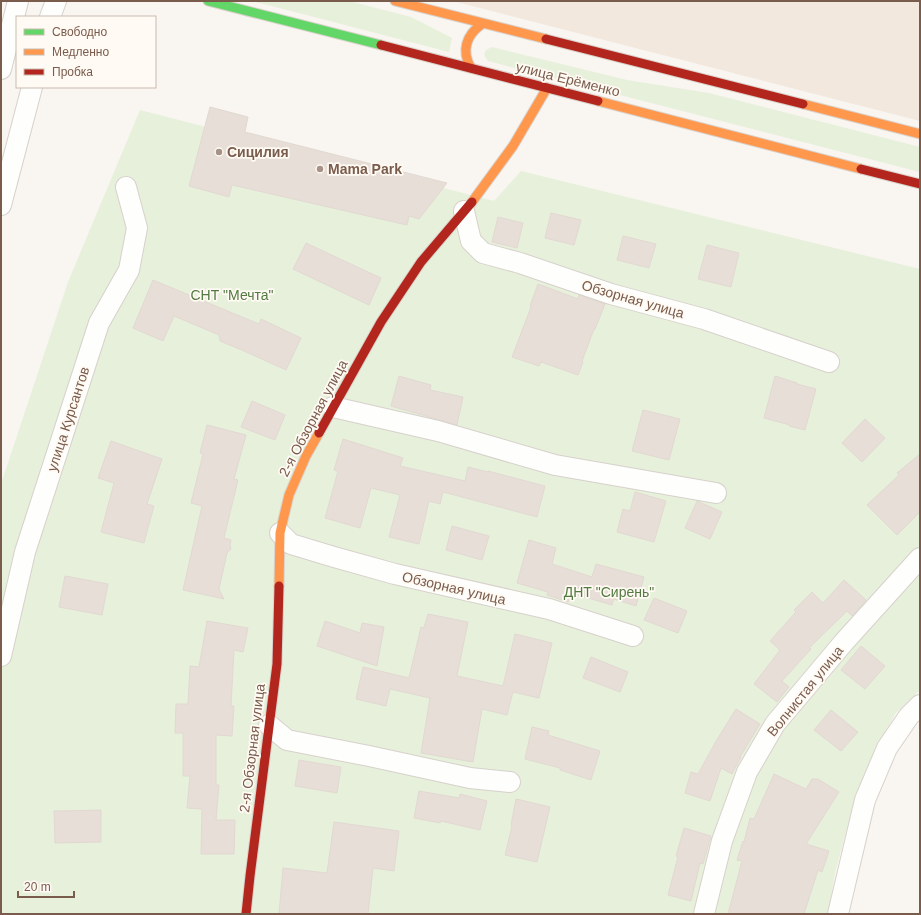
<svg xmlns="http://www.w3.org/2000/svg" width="921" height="915" viewBox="0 0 921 915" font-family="Arial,sans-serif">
<rect width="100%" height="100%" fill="#f9f5f0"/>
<path fill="#f2e8de" d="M453 1H920V121Z"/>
<g fill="#e7f0db">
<path d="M252 1H349L411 17 452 38 449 52Z"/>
<path d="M492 47 627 80 709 93 920 147V172L488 61C482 54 484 50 492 47Z"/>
<path d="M140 110 494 201 521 171 920 269V690L895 714 856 794 835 873 828 914H1V484L68 282Z"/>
</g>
<g fill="#e6ded7" stroke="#e2d8d2">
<path d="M210 107 248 117 245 132 447 183 419 219 409 216 407 225 232 185 229 197 189 186Z"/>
<path d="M551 213 581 220 574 245 545 238Z"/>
<path d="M498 217 523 223 517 248 492 242Z"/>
<path d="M623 236 656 244 649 268 617 260Z"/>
<path d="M306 243 381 278 369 305 293 269Z"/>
<path d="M707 245 739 253 731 287 698 279Z"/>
<path d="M153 280 259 324 261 319 301 338 286 370 244 351 220 341 219 335 174 316 163 341 133 328Z"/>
<path d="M538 284 578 299 579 295 605 304 595 329H594L582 361 583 362 578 375 541 362 539 366 512 357 531 307 530 306Z"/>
<path d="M399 376 431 385 430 390 463 397 457 425 391 406Z"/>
<path d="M775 376 797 383V384L816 389 805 430 789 426 790 425 764 418Z"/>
<path d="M252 401 285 415 275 440 241 427Z"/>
<path d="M643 410 680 419 669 460 632 451Z"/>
<path d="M865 419 885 438 862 462 842 443Z"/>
<path d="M207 425 246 435 234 479 238 480 224 538 231 540 230 545 231 549 227 553 219 589 224 599 183 590 202 506 191 503 203 454 200 453Z"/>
<path d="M343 439 403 458 400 466 465 481 468 467 488 472V471L545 486 537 517 443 492 440 504 429 501 419 544 389 537 400 495 371 488 360 528 325 518 338 471 334 470Z"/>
<path d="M111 441 162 459 147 504 154 506 144 543 101 532 114 483 98 478Z"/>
<path d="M920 454V512L897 535 867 505 899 475 897 473Z"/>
<path d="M635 492 666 501 654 542 617 532 623 509 630 511Z"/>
<path d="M697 501 722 512 710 539 685 528Z"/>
<path d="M452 526 489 536 482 560 446 550Z"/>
<path d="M529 540 556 548 552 564 592 577 596 564 644 577 636 606 614 599 612 605 571 593 568 602 547 595 548 592 517 583Z"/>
<path d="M65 576 108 584 102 615 59 607Z"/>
<path d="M844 580 866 600 852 616 847 611 809 648 811 649 782 681 789 687 777 702 754 684 780 650 770 641 796 612 794 610 812 592 823 603Z"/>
<path d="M654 598 687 611 678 633 644 620Z"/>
<path d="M428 614 468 622 457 676 503 686 515 634 552 643 539 698 513 692 507 715 482 709 473 762 421 753 430 698 390 689 386 706 356 699 363 667 409 678 421 627 424 628Z"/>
<path d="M207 621 248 628 243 652 234 650 231 706H234L232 736 216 735V785H219L216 820H235L234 854H201L202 809 187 808 190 776H183V733H175L176 704H188L190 666 199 667Z"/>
<path d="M325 621 360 633 362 623 384 627 377 666 317 646Z"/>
<path d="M861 646 885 666 865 689 841 670Z"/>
<path d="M591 657 628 672 620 692 583 678Z"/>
<path d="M736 709 760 724 740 757H741L732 774 721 768 710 801 685 793 691 772 698 774 715 743Z"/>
<path d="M831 710 858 732 841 751 814 730Z"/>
<path d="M532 727 549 731 548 735 600 751 591 780 560 770V768L525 759Z"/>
<path d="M299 760 341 767 337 793 295 786Z"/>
<path d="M774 774 806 789 812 779H818L839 792 806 844 829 851 822 872 818 870 804 914H728L742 861 737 860 743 841 744 842 750 818 754 819Z"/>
<path d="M419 791 459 798 460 794 487 801 480 830 441 821 440 823 414 818Z"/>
<path d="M516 799 550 807 537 862 505 855 512 826 511 825Z"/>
<path d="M101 810V842L55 843 54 811Z"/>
<path d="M334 822 399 831 394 871 373 868 368 914H279L283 868 327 873Z"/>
<path d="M684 828 711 836 703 864 700 863 691 901 668 895 678 857 676 856Z"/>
</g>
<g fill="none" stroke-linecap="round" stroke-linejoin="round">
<g stroke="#d7d1cb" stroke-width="22">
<g id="street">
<path d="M50 17 56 1"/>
<path d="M1 69 18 1"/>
<path d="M1 205 32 87"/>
<path d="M464 211 471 241 483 253 520 263 611 294 704 319 829 362"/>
<path d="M333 407 438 431 555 465 716 493"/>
<path d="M280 533 291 544 334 557 395 574 549 609 633 636"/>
<path d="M1 656 25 552 99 323 129 270 137 228 126 187"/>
<path d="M269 725 287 740 369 756 470 778 510 782"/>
<path d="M704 914 722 841 747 772 775 724 844 642 920 558"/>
<path d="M838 914 865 800 887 748 909 716 920 705"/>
</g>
</g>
<g stroke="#d9d2cb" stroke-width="11">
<path id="fast" d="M208 1 381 45"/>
</g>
<g stroke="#d9d2cb" stroke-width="11">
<g id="slow">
<path d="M395 1 546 39"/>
<path d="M471 68C461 51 466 35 482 24"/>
<path d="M598 101 861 169"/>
<path d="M803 104 920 134"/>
<path d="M472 202 513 146 547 88"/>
<path d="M279 586 280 533 289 495 306 456 319 433"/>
</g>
</g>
<g stroke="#d9d2cb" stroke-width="11">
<g id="jam">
<path d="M546 39 803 104"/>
<path d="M381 45 598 101"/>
<path d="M861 169 920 184"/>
<path d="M319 433 381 322 421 262 472 202"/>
<path d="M246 914 250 876 277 664 279 586"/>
</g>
</g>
<use href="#street" stroke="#fefefd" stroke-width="20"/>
<use href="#fast" stroke="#63d668" stroke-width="9"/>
<use href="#slow" stroke="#ff974d" stroke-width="9"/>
<use href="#jam" stroke="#b3261e" stroke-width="9"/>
</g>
<g fill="#a69286" stroke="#fffaf3" stroke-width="1.5">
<circle cx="219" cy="152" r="4"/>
<circle cx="320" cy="169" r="4"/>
</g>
<g text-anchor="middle" stroke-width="3.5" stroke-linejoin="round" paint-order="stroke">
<g font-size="14" fill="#7a5c4d" stroke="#fffaf3">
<text transform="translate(568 79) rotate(14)" y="5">улица Ерёменко</text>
<text transform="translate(633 299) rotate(16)" y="5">Обзорная улица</text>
<text transform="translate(313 418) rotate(-62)" y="5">2-я Обзорная улица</text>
<text transform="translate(68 419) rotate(-72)" y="5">улица Курсантов</text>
<text transform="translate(454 588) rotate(13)" y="5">Обзорная улица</text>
<text transform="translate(805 691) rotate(-51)" y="5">Волнистая улица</text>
<text transform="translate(252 748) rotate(-83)" y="5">2-я Обзорная улица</text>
</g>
<g font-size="14" font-weight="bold" fill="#7a5c4d" stroke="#fffaf3" text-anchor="start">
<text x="227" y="157">Сицилия</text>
<text x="328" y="174">Mama Park</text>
</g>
<g font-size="14" fill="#537a41" stroke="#fffaf3">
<text x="232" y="300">СНТ "Мечта"</text>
<text x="609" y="597">ДНТ "Сирень"</text>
</g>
</g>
<rect width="921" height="915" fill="none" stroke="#7a5c4d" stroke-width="4"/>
<rect x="16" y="16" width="140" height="72" fill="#fffaf3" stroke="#cabbb1"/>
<rect x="24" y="29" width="20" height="6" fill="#63d668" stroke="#cabbb1"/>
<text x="52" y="36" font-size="12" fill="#7a5c4d">Свободно</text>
<rect x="24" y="49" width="20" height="6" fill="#ff974d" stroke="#cabbb1"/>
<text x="52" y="56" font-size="12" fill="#7a5c4d">Медленно</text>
<rect x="24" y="69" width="20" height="6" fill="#b3261e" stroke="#cabbb1"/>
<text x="52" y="76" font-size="12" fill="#7a5c4d">Пробка</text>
<path d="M18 891v6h56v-6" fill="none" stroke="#7a5c4d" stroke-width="2"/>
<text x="24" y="891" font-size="12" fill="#7a5c4d" stroke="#fffaf3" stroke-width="3" paint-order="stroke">20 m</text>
</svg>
